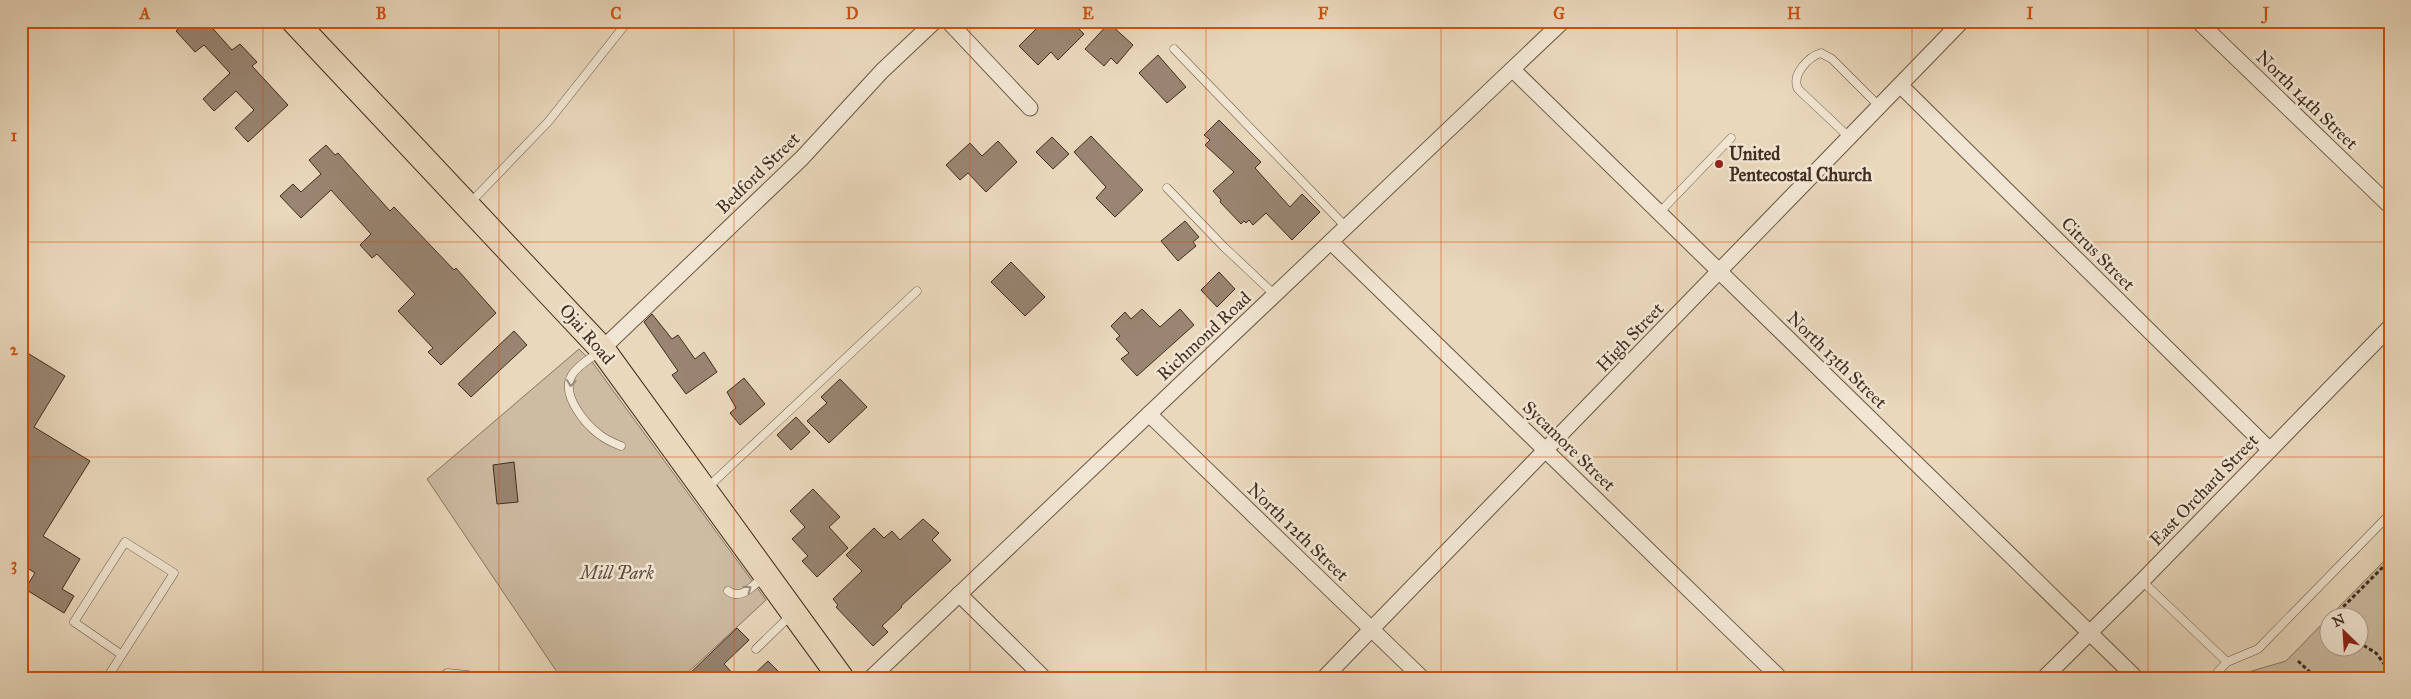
<svg xmlns="http://www.w3.org/2000/svg" width="2411" height="699" viewBox="0 0 2411 699" font-family="'IM FELL Great Primer',serif">
<rect width="100%" height="100%" fill="#ead8bc"/>
<filter id="stains"><feTurbulence type="fractalNoise" baseFrequency=".004" numOctaves="4"/><feColorMatrix values="0 0 0 0 .2 0 0 0 0 .09 0 0 0 0 .02 0 0 0 .5 -.17"/></filter>
<radialGradient id="worn" r=".72"><stop offset=".6" stop-color="#630" stop-opacity="0"/><stop offset="1" stop-color="#630" stop-opacity=".3"/></radialGradient>
<g fill="#cdbba2" stroke="#877462">
<path d="M579 349 593 363 766 600 682 678H561L427 479Z"/>
<path d="M2390 555V678H2228L2286 661 2328 618V646H2358V616H2330Z"/>
</g>
<g fill="#998572" stroke="#412c21">
<path d="M187 21H206L232 50 240 44 257 62 252 66 288 105 248 142 235 128 254 110 236 91 214 111 203 99 230 73 204 45 195 52 176 31Z"/>
<path d="M1044 21H1071L1084 34 1058 60 1051 52 1038 65 1019 46Z"/>
<path d="M1109 23 1133 45 1117 64 1111 58 1104 66 1085 49Z"/>
<path d="M1158 55 1186 87 1167 103 1139 73Z"/>
<path d="M1219 120 1261 162 1255 168 1290 207 1302 194 1320 212 1292 240 1266 213 1253 225 1249 220 1246 223 1244 221 1241 224 1220 202 1221 200 1213 191 1234 172 1205 145 1210 140 1204 135Z"/>
<path d="M1091 136 1143 190 1115 217 1096 198 1106 187 1074 152Z"/>
<path d="M1052 137 1069 154 1053 169 1036 152Z"/>
<path d="M998 141 1017 162 986 192 968 173 960 180 946 165 970 143 982 156Z"/>
<path d="M326 145 335 155 338 153 390 211 394 207 454 270 456 268 496 313 441 365 428 352 433 348 398 311 415 294 377 254 372 258 360 245 371 234 331 190 301 218 280 196 293 184 301 192 321 174 309 160Z"/>
<path d="M1185 221 1199 237 1193 242 1196 246 1178 261 1161 241Z"/>
<path d="M1011 262 1045 297 1025 316 991 282Z"/>
<path d="M1219 272 1235 289 1217 307 1201 290Z"/>
<path d="M1142 309 1160 327 1180 309 1194 325 1137 376 1121 359 1129 353 1116 339 1120 336 1111 326 1125 312 1131 319Z"/>
<path d="M652 314 672 339 678 335 695 359 704 352 717 372 686 394 672 375 678 371 644 322Z"/>
<path d="M514 331 527 345 471 397 458 384Z"/>
<path d="M21 349 65 376 34 427 90 461 43 536 80 559 62 589 74 596 64 613 25 589 35 573 21 564Z"/>
<path d="M744 378 765 404 740 425 730 413 736 408 727 392Z"/>
<path d="M840 379 867 407 829 443 807 421 827 403 821 397Z"/>
<path d="M796 417 810 432 791 450 777 435Z"/>
<path d="M514 462 518 502 497 504 493 465Z"/>
<path d="M813 489 840 517 829 527 848 548 817 577 802 561 808 556 792 539 805 527 790 511Z"/>
<path d="M923 519 939 533 932 540 951 560 901 606 902 607 882 626 888 632 873 646 836 607 838 605 833 599 862 571 846 555 874 528 884 538 892 531 900 540Z"/>
<path d="M737 628 749 640 724 664 737 678H685Z"/>
<path d="M768 661 785 678H750Z"/>
</g>
<g fill="none" stroke-linecap="round" stroke-linejoin="round">
<g stroke="#6b5748" stroke-width="9">
<g id="lane">
<path d="M1174 49 1346 227"/>
<path d="M1850 138 1798 89C1791 75 1808 57 1821 53L1832 59 1880 107"/>
<path d="M1167 188 1224 247 1275 295"/>
<path d="M470 203 548 122 628 21"/>
<path d="M1658 214 1731 138"/>
<path d="M599 352C591 358 577 366 572 375 560 394 585 424 600 435 606 440 614 443 621 446"/>
<path d="M707 488 917 291"/>
<path d="M2142 581 2227 662"/>
<path d="M728 591C741 601 754 585 764 576"/>
<path d="M756 649 790 616"/>
<path d="M107 678 174 573 125 542 74 622 122 655"/>
<path d="M441 678 447 673 468 675 470 678"/>
<path d="M2212 678 2227 662 2258 649 2390 514"/>
</g>
</g>
<g stroke="#6b5748" stroke-width="17">
<g id="street">
<path d="M948 21 1030 108"/>
<path d="M2198 21 2390 206"/>
<path d="M1513 70 2136 678"/>
<path d="M1900 85 2270 450"/>
<path d="M1331 242 1780 678"/>
<path d="M602 349 802 158 882 71 935 21"/>
<path d="M1149 414 1422 678"/>
<path d="M959 594 1044 678"/>
<path d="M871 678 1563 21"/>
<path d="M1324 678 1962 21"/>
<path d="M2044 678 2142 581 2390 327"/>
</g>
</g>
<g stroke="#412c21" stroke-width="27">
<path id="primary" d="M294 21 602 349 841 678"/>
</g>
<g stroke="#412c21" stroke-width="3" stroke-dasharray="4 2.5" stroke-linecap="butt">
<path d="M2334 616 2390 560"/>
<path d="M2321 629 2328 622"/>
<path d="M2358 642 2376 653 2390 672"/>
<path d="M2298 661 2316 678"/>
</g>
<use href="#lane" stroke="#f1e6d3" stroke-width="8"/>
<use href="#street" stroke="#f1e6d3" stroke-width="15"/>
<use href="#primary" stroke="#ead8bc" stroke-width="25"/>
</g>
<defs><path id="oneway-chevron" d="M-2-3.5L2.5 0L-2 3.5" fill="none" stroke-width="1.6" stroke-linecap="round" stroke-linejoin="round" transform="scale(1.25)"/></defs>
<g stroke="#99897a">
<use href="#oneway-chevron" transform="translate(571 383) rotate(97)"/>
<use href="#oneway-chevron" transform="translate(748 589) rotate(-35)"/>
</g>
<path fill="none" stroke="#cf520f" stroke-width="1" stroke-opacity="0.55" d="M263 21V678M499 21V678M734 21V678M970 21V678M1206 21V678M1441 21V678M1677 21V678M1912 21V678M2148 21V678M21 242H2390M21 457H2390"/>
<circle fill="#8f2418" stroke="#f1e6d3" stroke-width="2" cx="1719" cy="164" r="5"/>
<g text-anchor="middle" stroke-width="5" stroke-linejoin="round" paint-order="stroke">
<g font-size="18" fill="#412c21" stroke="#f1e6d3">
<text transform="translate(2307 100) rotate(44)" y="6">North 14th Street</text>
<text transform="translate(758 173) rotate(-44)" y="6">Bedford Street</text>
<text transform="translate(2098 254) rotate(45)" y="6">Citrus Street</text>
<text transform="translate(587 334) rotate(49)" y="6">Ojai Road</text>
<text transform="translate(1204 336) rotate(-43)" y="6">Richmond Road</text>
<text transform="translate(1630 337) rotate(-46)" y="6">High Street</text>
<text transform="translate(1837 360) rotate(44)" y="6">North 13th Street</text>
<text transform="translate(1569 446) rotate(44)" y="6">Sycamore Street</text>
<text transform="translate(2204 490) rotate(-46)" y="6">East Orchard Street</text>
<text transform="translate(1298 532) rotate(44)" y="6">North 12th Street</text>
</g>
<g font-size="18" font-weight="bold" fill="#412c21" stroke="#f1e6d3" text-anchor="start">
<text x="1729" y="160">United<tspan x="1729" dy="21">Pentecostal Church</tspan></text>
</g>
<g font-size="18" font-style="italic" fill="#5d493b" stroke="#f1e6d3">
<text x="617" y="579">Mill Park</text>
</g>
</g>
<rect width="2411" height="699" fill="none" stroke="#ead8bc" stroke-width="55"/>
<g transform="translate(2344 632) rotate(335)"><circle r="24" fill="#f1e6d3" stroke="#ab9c8c"/>
<path d="M0-4L9 19L0 12L-9 19Z" fill="#8f2418"/>
<text y="-8" font-size="14" font-weight="bold" text-anchor="middle" fill="#412c21">N</text>
</g>
<rect x="28" y="28" width="2356" height="644" fill="none" stroke="#cf520f" stroke-width="2"/>
<g font-size="16" text-anchor="middle" font-weight="bold" fill="#cf520f">
<text x="145" y="19">A</text>
<text x="381" y="19">B</text>
<text x="616" y="19">C</text>
<text x="852" y="19">D</text>
<text x="1088" y="19">E</text>
<text x="1323" y="19">F</text>
<text x="1559" y="19">G</text>
<text x="1794" y="19">H</text>
<text x="2030" y="19">I</text>
<text x="2266" y="19">J</text>
<text x="14" y="141">1</text>
<text x="14" y="355">2</text>
<text x="14" y="570">3</text>
</g>
<rect width="100%" height="100%" filter="url(#stains)"/>
<rect width="100%" height="100%" fill="url(#worn)"/>
</svg>
